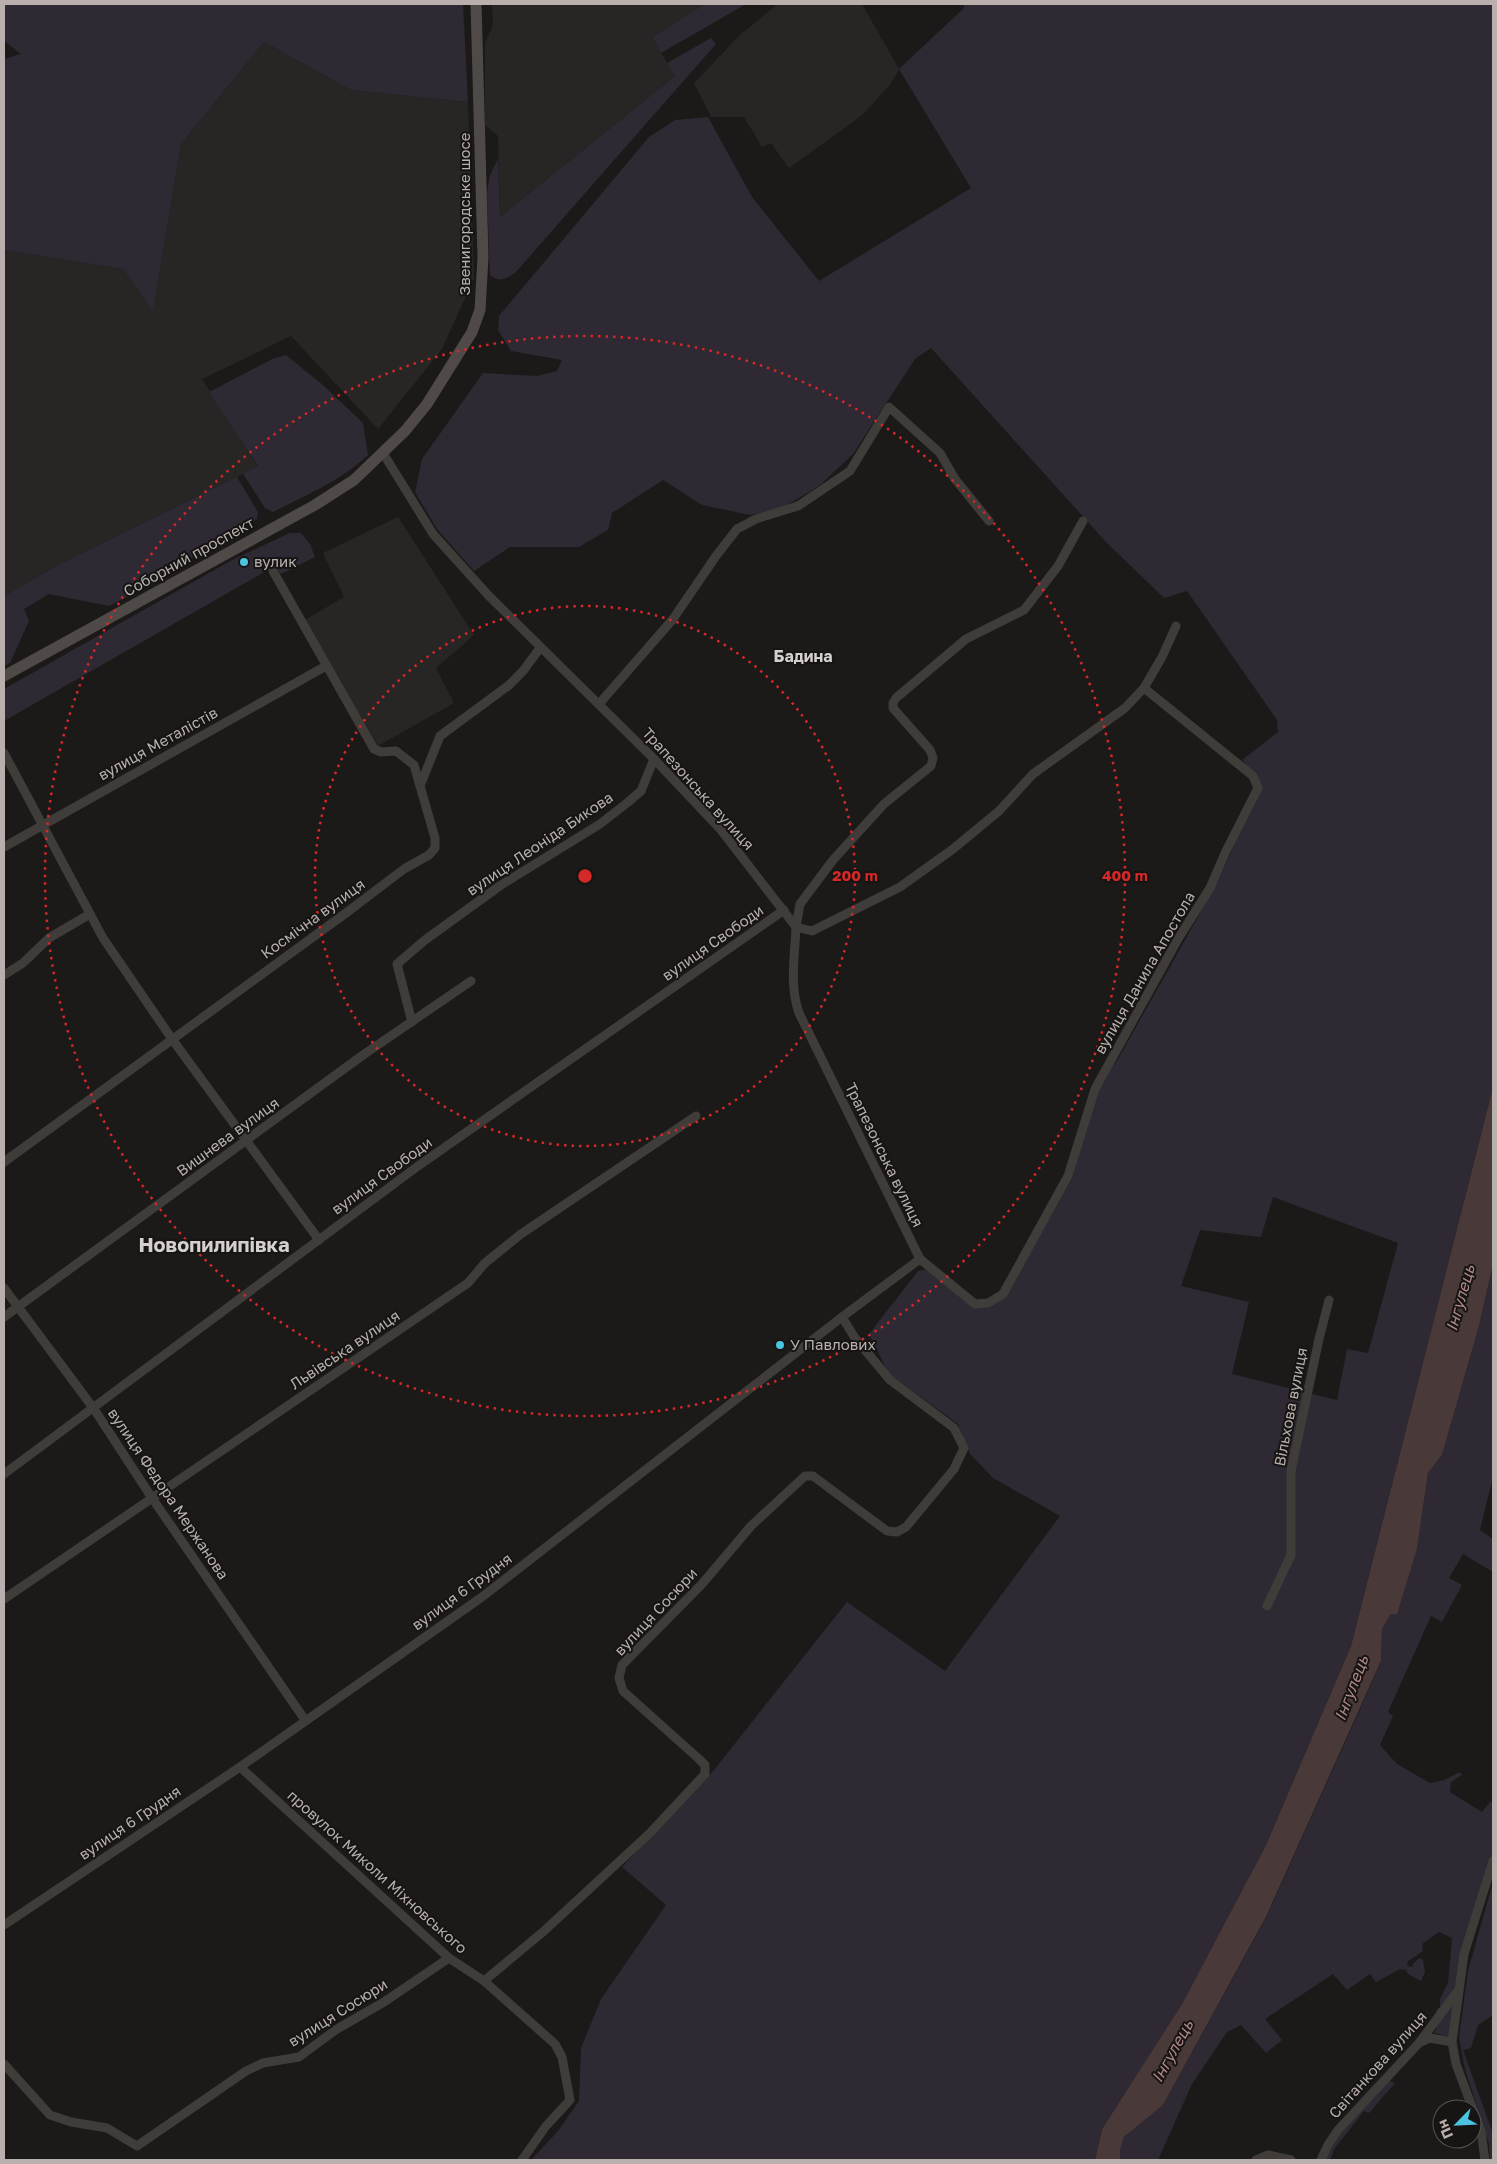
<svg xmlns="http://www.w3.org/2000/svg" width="1497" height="2164" viewBox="0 0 1497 2164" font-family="'Golos Text',sans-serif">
<rect width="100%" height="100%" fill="#1b1a19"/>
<g fill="#282625">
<path d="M492 4H705L652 37 675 76 500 217 498 136 485 125V43L493 25Z"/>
<path d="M778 4H862L899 69 890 85 861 116 789 168 771 143 762 147 744 117H711L694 83 740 35Z"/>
<path d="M264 42 351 90 468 102 474 278 442 349 378 429 291 336 202 379 258 467 56 566 4 596V250L123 269 153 310 181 144Z"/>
<path d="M398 517 474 635 436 668 454 703 378 746 305 620 344 597 323 553Z"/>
</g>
<g fill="#2e2932" fill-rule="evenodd">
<path d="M4 4H463L468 102 351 90 264 42 181 144 153 311 123 269 4 250V59L21 54 4 41Z"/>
<path d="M705 4H746L661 53 652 37Z"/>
<path d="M963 4H1493V1087L1351 1646 1266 1845 1182 2004 1102 2129 1095 2160H531L558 2131 579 2101 581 2048 601 1999 666 1905 622 1867 714 1770 847 1602 945 1671 1060 1516 993 1478 970 1454 958 1424 889 1374 869 1334 918 1271 928 1269 973 1306 987 1308 1005 1297 1072 1179 1097 1090 1118 1059 1217 883 1260 788 1255 775 1242 760 1278 732 1277 720 1187 591 1164 598 1106 542 931 348 915 359 853 454 819 486 782 508 750 515 702 505 663 480 612 513 608 530 579 547H510L474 571 437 529 415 492 422 459 483 373 537 376 557 371 562 360 511 351 498 330 499 316 649 137 675 120 708 117 752 197 819 281 971 188 899 69 964 8ZM1273 1197 1398 1243 1368 1353 1347 1349 1337 1400 1232 1374 1249 1302 1181 1286 1200 1230 1261 1237Z"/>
<path d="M711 38 716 44 515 273C505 279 500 283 490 275L487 193 490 175 498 159 500 217 675 76 667 63Z"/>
<path d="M286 355 323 385 363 423 368 455C341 481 306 495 273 512L265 508 243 474 258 466 209 392 272 359Z"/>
<path d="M237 477 258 512 257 519 179 566 160 580 109 606 49 594 24 609 29 621 10 663 4 666V596L56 566Z"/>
<path d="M290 533H301L310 544 315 557 281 574 275 566 4 721V689L232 560Z"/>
<path d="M1493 1264V1477L1480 1530 1493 1539V1572L1463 1554 1449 1578 1462 1585 1442 1622 1431 1616 1388 1712 1393 1716 1380 1745 1397 1764 1430 1783 1444 1780 1460 1772 1462 1775 1451 1782 1450 1792 1482 1812 1490 1802H1493V1854L1482 1886 1450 2037 1434 2033 1440 2020 1436 2010 1440 2007V1999L1448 1983 1452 1938 1439 1932 1422 1944 1423 1951 1407 1962 1408 1966 1412 1967 1413 1964 1419 1958 1423 1960 1425 1972 1421 1981 1408 1974 1406 1970 1400 1969 1376 1982 1370 1974 1347 1990 1333 1974 1265 2019 1282 2040 1266 2053 1241 2025 1227 2032 1192 2084 1158 2160H1120V2150L1124 2137 1163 2105 1266 1918 1369 1689 1381 1661 1382 1629 1391 1614 1397 1613 1417 1549 1428 1473 1442 1455 1479 1326Z"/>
<path d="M1493 1882V2015L1478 2025 1471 2048 1463 2050 1493 2134V2160H1490L1489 2144 1465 2069 1459 2037 1468 1971Z"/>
<path d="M1389 2081 1395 2083 1369 2113 1364 2111 1335 2148 1330 2160H1326C1340 2128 1364 2106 1389 2081Z"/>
</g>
<path fill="#493939" d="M1493 1087V1264L1479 1326 1442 1455 1428 1473 1417 1549 1397 1614H1391L1382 1629 1381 1661 1266 1917 1163 2105 1124 2137 1120 2150V2160H1095L1102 2129 1182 2004 1266 1845 1351 1646Z"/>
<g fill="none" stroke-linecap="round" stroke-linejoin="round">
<g stroke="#3f3c3a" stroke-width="9">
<path d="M383 453 433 534 488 595 654 759 721 830 796 927C795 956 789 985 799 1013L920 1259 975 1304 988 1303 1003 1294 1068 1176 1095 1089 1178 939 1210 888 1226 851 1258 788 1253 776 1144 688"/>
<path d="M1083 521 1058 566 1024 610 966 639 896 698 893 703V708L930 750 933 758 931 766 884 804 833 860 800 904 796 927 812 931 900 887 953 849 999 811 1033 774 1125 708 1144 688 1162 657 1176 626"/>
<path d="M273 571 374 749 381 752 396 751 414 765 420 786"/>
<path d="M599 704 673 619 716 556 737 529 756 519 798 506 850 471 889 407 940 453 955 479 989 521"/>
<path d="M4 753 103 938 172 1039 319 1240"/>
<path d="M4 847 326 666"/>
<path d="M4 975 23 963 49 938 90 914"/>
<path d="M412 1022 397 964 425 940 501 885 600 824 627 803 641 791 654 759"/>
<path d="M4 1162 346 913 404 869 429 855 435 848V838L420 786 440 736 508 686 523 671 540 648"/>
<path d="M4 1288 94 1409 152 1498 305 1720"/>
<path d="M4 1317 363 1055 471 981"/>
<path d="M4 1474 418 1166 784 910"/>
<path d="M4 1599 468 1283 485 1263 521 1234 696 1116"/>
<path d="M1267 1606 1291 1555V1471L1319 1339 1329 1300"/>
<path d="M240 1767 449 1958 484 1981 555 2044 562 2057 570 2100 546 2126 522 2160"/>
<path d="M4 1925 240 1767 482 1597 842 1317 920 1259"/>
<path d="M484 1981 544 1931 650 1833 705 1774V1765L699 1759 623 1691 619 1678 622 1665 702 1584 751 1526 805 1476H813L887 1531 897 1532 906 1527 954 1469 964 1448 954 1428 890 1380 855 1338 842 1317"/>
<path d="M1421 2042 1430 2038 1452 2042"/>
<path d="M4 2064 50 2115 71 2122 107 2128 137 2146 246 2071 263 2063 299 2057 337 2029 384 2002 449 1958"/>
<path d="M1256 2160 1268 2155 1291 2160"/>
<path d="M1321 2160 1328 2145 1338 2130 1419 2043 1457 1992"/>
<path d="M1485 2160 1481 2131 1456 2064 1452 2042 1464 1954 1493 1861"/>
</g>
<path stroke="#4f4a48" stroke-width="11" d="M4 676 315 505 354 480 405 431 427 404 472 332 480 310 483 257 476 4"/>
</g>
<g fill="none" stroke="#d62828" stroke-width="2.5" stroke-dasharray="2.5 5">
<circle cx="585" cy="876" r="270"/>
<circle cx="585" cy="876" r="540"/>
</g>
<g fill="#4bc4e1" stroke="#161514" stroke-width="2">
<circle cx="244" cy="562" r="5"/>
<circle cx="780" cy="1345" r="5"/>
</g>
<g text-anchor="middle" stroke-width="4" stroke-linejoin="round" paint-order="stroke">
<g font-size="15" fill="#b9afad" stroke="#161514">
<text transform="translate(465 214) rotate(-90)" y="5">Звенигородське шосе</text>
<text transform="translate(189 557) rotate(-29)" y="5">Соборний проспект</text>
<text transform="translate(158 744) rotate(-29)" y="5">вулиця Металістів</text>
<text transform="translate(698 789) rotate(48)" y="5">Трапезонська вулиця</text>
<text transform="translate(540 844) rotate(-34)" y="5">вулиця Леоніда Бикова</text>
<text transform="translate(313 919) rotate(-36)" y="5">Космічна вулиця</text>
<text transform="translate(713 943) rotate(-35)" y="5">вулиця Свободи</text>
<text transform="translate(1145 973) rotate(-60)" y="5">вулиця Данила Апостола</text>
<text transform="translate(228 1137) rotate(-36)" y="5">Вишнева вулиця</text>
<text transform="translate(884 1155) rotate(64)" y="5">Трапезонська вулиця</text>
<text transform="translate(382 1176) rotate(-36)" y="5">вулиця Свободи</text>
<text transform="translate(345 1350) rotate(-34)" y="5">Львівська вулиця</text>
<text transform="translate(1291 1407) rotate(-79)" y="5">Вільхова вулиця</text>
<text transform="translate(168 1494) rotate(56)" y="5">вулиця Федора Мержанова</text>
<text transform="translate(462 1592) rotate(-36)" y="5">вулиця 6 Грудня</text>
<text transform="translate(656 1612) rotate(-47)" y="5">вулиця Сосюри</text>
<text transform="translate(130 1823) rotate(-34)" y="5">вулиця 6 Грудня</text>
<text transform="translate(377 1872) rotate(42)" y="5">провулок Миколи Міхновського</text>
<text transform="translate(338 2013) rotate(-32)" y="5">вулиця Сосюри</text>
<text transform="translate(1378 2065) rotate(-48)" y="5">Світанкова вулиця</text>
</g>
<g font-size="15" fill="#b9afad" stroke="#161514" text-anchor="start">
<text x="254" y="567">вулик</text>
<text x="790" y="1350">У Павлових</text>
</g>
<g font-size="16" font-weight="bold" fill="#d5cfcd" stroke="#161514">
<text x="803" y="662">Бадина</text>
</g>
<g font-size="16" font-style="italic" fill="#b08787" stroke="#161514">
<text transform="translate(1460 1298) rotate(-74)" y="6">Інгулець</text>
<text transform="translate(1351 1688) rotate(-69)" y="6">Інгулець</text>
<text transform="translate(1172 2051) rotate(-61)" y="6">Інгулець</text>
</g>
<g font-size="20" font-weight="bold" fill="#d5cfcd" stroke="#161514">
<text x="214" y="1252">Новопилипівка</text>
</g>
</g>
<circle cx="585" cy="876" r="8" fill="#d62828" stroke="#161514" stroke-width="2.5"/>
<g font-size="15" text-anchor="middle" font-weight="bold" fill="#d62828" stroke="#161514" stroke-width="4" stroke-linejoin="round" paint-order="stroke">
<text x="855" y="881">200 m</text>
<text x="1125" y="881">400 m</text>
</g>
<rect width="1497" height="2164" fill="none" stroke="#b9afad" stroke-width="10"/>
<g transform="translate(1457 2124) rotate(246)"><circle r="24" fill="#161514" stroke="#575351"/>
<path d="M0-4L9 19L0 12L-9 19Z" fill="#4bc4e1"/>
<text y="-8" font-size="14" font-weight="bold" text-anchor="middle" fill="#b9afad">Пн</text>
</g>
</svg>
